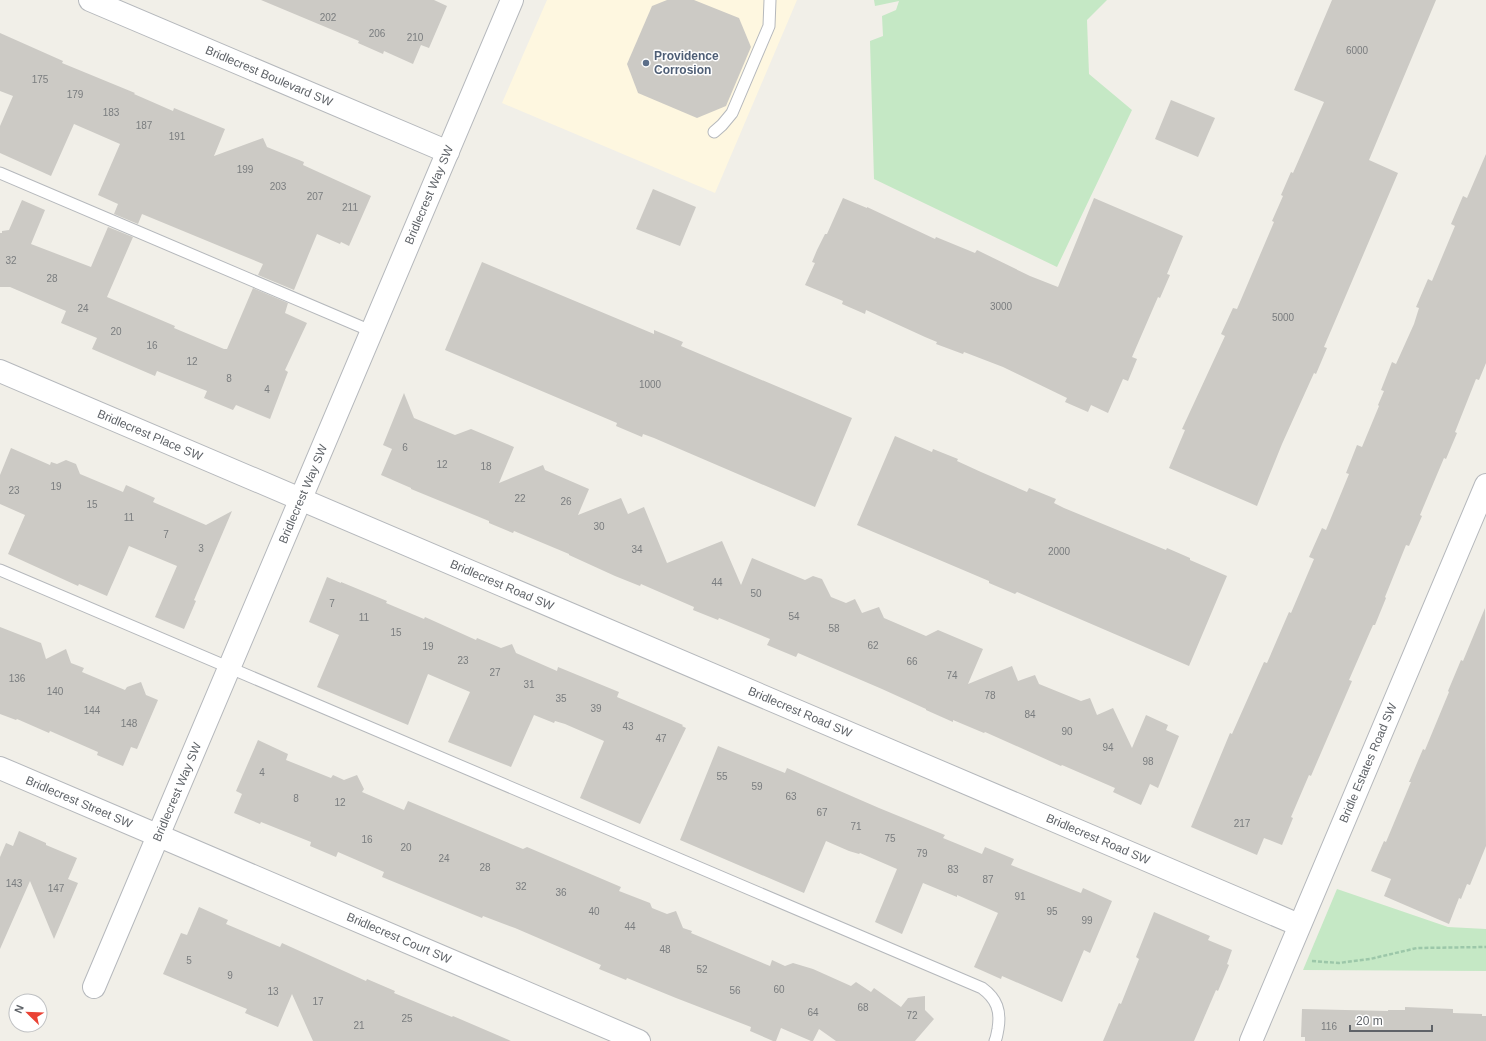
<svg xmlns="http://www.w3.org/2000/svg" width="1486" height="1041" viewBox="0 0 1486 1041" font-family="Helvetica,sans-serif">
<rect width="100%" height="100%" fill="#f1efe8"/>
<path fill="#fef7e0" d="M547 0H797L715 193 502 103Z"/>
<g fill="#c5e8c5">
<path d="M874 0H1107L1087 20 1089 74 1132 110 1057 267 874 179 870 41 883 36 882 16 896 10 899 1 875 6Z"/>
<path d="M1337 889 1448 927 1486 929V971L1303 970Z"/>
</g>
<g fill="#cccac5">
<path d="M261 0H434L447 6 429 48 421 45 413 64 384 51 383 54 358 43 359 41Z"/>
<path d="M667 0H694L739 18 751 47 726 106 697 118 638 93 627 64 652 6Z"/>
<path d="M1332 0H1436L1369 160 1398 173 1324 347 1327 348 1316 374 1314 373 1282 444 1257 506 1169 468 1185 430 1182 429 1225 336 1221 334 1233 308 1237 309 1274 222 1272 221 1283 196 1281 195 1291 172 1293 173 1324 102 1294 90Z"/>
<path d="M0 33 63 61 62 63 135 93 134 94 173 111 174 108 225 129 214 156 263 138 267 147 304 162 303 165 371 196 349 246 341 242 340 244 317 234 294 290 258 275 263 264 142 214 138 224 114 214 118 204 98 195 120 144 74 124 51 176 0 153V126L13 96 0 91Z"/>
<path d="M1171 100 1215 118 1198 157 1155 139Z"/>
<path d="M1486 154V363L1479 380 1476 379 1455 432 1457 433 1446 459 1444 458 1420 515 1422 516 1409 546 1406 545 1385 597 1386 598 1375 625H1373L1349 680 1352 681 1311 776 1309 775 1291 817 1293 818 1282 845 1264 838 1257 855 1191 827 1230 733 1232 734 1264 662 1267 663 1289 612 1291 613 1314 559 1309 557 1322 528 1326 530 1349 474 1346 473 1357 445 1362 447 1379 406 1378 405 1384 391 1381 390 1392 362 1396 364 1414 324 1419 308 1416 307 1428 279 1432 281 1455 226 1451 224 1463 196 1467 198Z"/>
<path d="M653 189 696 207 680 246 636 229Z"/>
<path d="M843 198 867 208V207L935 239 936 237 975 253 977 250 1030 276 1058 287 1094 198 1183 236 1167 274 1170 275 1160 298 1158 297 1132 357 1137 359 1128 381 1123 379 1108 413 1091 405 1088 412 1065 402 1067 398 1003 367 964 352 963 354 936 344 937 342 925 337 866 310 865 314 842 304 843 301 805 285 815 263 812 262 817 250 825 234H827Z"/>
<path d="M22 200 45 210 31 244 91 267 108 227 133 237 107 297 175 326 174 328 224 349H227L253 288 288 303 285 313 307 323 285 370 288 372 270 419 236 405 233 410 204 398 207 391 157 371 155 376 92 349 97 338 61 323 66 311 10 287H0V233H2V231L9 230Z"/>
<path d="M482 262 654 334V330L683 342 681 346 852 418 815 507 654 438 643 434 642 437 616 426 617 423 445 350Z"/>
<path d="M404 393 414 418 455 435 471 429 514 447 499 483 543 465 545 470 589 489 578 515 621 498 628 514 644 507 667 563 722 541 741 585 752 558 805 580 813 576 822 579 831 597 846 603 855 599 862 613 879 607 884 618 926 636 938 630 983 649 968 684 1012 666 1018 681 1035 675 1039 684 1081 701 1090 698 1097 715 1113 708 1132 748 1146 715 1168 725 1166 730 1179 736 1158 788 1150 784 1141 805 1113 792 1115 788 1062 765 1061 766 985 732 984 733 953 720V722L926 710V709L882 689 798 653 796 657 767 645 770 639 719 618 718 620 693 610 694 607 641 584 640 586 615 576 569 555V554L514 531 513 533 489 523V521L411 489V488L381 475 392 449 383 445Z"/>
<path d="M895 436 932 452 933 449 958 459 957 461 981 472 1027 492 1029 488 1056 499 1054 503 1064 508 1166 550 1167 548 1190 558V560L1227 576 1189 666 1017 592 1015 594 989 583V581L857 525Z"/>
<path d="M11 448 50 465 51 462 57 464 66 460 76 464 80 474 123 492 126 485 155 498 153 502 206 525 232 511 194 600 196 601 184 629 155 617 177 566 129 546 107 596 79 584 78 586 8 554 25 515 0 504V475Z"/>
<path d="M327 577 341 583V582L387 601 386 603 424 619 425 617 476 640 477 638 501 648 512 644 516 653 557 671 558 667 619 692 617 697 683 725 682 726 686 728 640 824 580 798 604 741 565 724 555 721 554 723 534 715 511 767 448 742 470 692 428 674 408 725 317 687 339 635 309 622Z"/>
<path d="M1485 608 1486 846 1470 885 1467 884 1461 899 1459 898 1449 924 1384 896 1391 879 1371 871 1384 841 1386 842 1411 782H1409L1423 749 1425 750 1449 692 1448 691 1461 660 1463 661Z"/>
<path d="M0 627 41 643 46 659 66 649 71 663 84 668 82 672 125 690 127 687 141 682 146 695 158 700 137 749 131 747 123 766 97 755 98 752 50 731 49 733 17 719 16 720 0 714Z"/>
<path d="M258 740 288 754 286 760 331 778 333 775 344 780 357 775 364 789 362 792 404 810 408 801 523 849 527 847 621 887 619 891 650 903 652 908 667 914 676 911 683 928 692 931 691 933 770 966 772 960 785 966 793 963 813 969 851 986 856 982 871 992 874 988 901 1007 908 998 925 996V1010L934 1019 915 1041H836L819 1029 813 1041H811L781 1028 776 1041H773L750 1031 751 1027 676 998 627 978 626 980 599 969 601 965 515 928 483 916 482 918 382 877 384 872 338 852 336 857 310 846 311 842 261 822 260 824 234 813 242 794 236 791Z"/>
<path d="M718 746 785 773 787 768 879 808 945 835 943 838 982 854 985 847 1014 859 1011 865 1081 893 1083 888 1112 901 1090 953 1084 950 1062 1002 1002 976 1001 979 974 967 998 913 957 895V897L923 883 902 934 875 922 897 869 860 853 859 854 849 851 826 841 804 893 680 840Z"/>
<path d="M19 831 46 843V845L77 858 68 879 78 883 54 939 30 881 0 949V857L6 843 13 846Z"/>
<path d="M199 907 228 920 226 924 280 947 282 943 366 981 367 979 395 991 394 993 452 1017 453 1016 511 1041H313L292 994 278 1027 245 1013 247 1009 163 974 181 933 187 935Z"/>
<path d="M1154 912 1210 936 1208 940 1232 950 1227 964 1229 965 1218 991 1216 990 1194 1041H1103L1119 1003 1121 1004 1139 959 1136 957Z"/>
<path d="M1405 1007 1453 1009V1013L1482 1014V1016H1486V1041H1305V1037H1301L1302 1009 1388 1011V1010H1405Z"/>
</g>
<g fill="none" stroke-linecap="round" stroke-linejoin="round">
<g stroke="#b5b8bc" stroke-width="13">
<g id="lane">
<path d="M714 132 722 125 732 113 769 26 770 0"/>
<path d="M0 173 371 331"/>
<path d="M0 570 982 988C997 999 1001 1011 998 1029 997 1033 997 1037 995 1041"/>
</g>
</g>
<g stroke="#b5b8bc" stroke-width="24">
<g id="street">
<path d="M90 0 448 152"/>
<path d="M0 371 1299 925"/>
<path d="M0 768 639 1041"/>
<path d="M94 987 512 0"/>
<path d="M1251 1041 1486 485"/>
</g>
</g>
<path stroke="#9cc7a9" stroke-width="2.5" stroke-dasharray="4 2" stroke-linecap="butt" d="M1312 961 1339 963 1370 959 1417 948 1486 947"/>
<use href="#lane" stroke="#fff" stroke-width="11"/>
<use href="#street" stroke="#fff" stroke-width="22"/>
</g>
<circle fill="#5c6f8a" stroke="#fff" stroke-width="1.5" cx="646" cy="63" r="4"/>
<g text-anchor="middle" stroke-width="3" stroke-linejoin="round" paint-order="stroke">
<g font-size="10" fill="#7a7d7f">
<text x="328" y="21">202</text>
<text x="377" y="37">206</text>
<text x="415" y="41">210</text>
<text x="1357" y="54">6000</text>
<text x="40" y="83">175</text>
<text x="75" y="98">179</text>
<text x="111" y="116">183</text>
<text x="144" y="129">187</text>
<text x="177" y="140">191</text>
<text x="245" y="173">199</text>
<text x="278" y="190">203</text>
<text x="315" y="200">207</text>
<text x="350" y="211">211</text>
<text x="11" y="264">32</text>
<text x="52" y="282">28</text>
<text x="1001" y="310">3000</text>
<text x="83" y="312">24</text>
<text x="1283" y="321">5000</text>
<text x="116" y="335">20</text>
<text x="152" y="349">16</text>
<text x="192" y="365">12</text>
<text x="229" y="382">8</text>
<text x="650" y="388">1000</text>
<text x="267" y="393">4</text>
<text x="405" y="451">6</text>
<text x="442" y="468">12</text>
<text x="486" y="470">18</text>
<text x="56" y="490">19</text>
<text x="14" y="494">23</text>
<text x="520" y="502">22</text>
<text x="566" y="505">26</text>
<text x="92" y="508">15</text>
<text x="129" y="521">11</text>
<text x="599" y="530">30</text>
<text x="166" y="538">7</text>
<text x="201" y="552">3</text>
<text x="637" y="553">34</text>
<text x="1059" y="555">2000</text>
<text x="717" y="586">44</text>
<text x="756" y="597">50</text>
<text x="332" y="607">7</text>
<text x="794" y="620">54</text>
<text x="364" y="621">11</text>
<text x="834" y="632">58</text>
<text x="396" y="636">15</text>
<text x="873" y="649">62</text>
<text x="428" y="650">19</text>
<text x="463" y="664">23</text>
<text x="912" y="665">66</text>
<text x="495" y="676">27</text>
<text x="952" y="679">74</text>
<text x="17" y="682">136</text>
<text x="529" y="688">31</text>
<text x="55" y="695">140</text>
<text x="990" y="699">78</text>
<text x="561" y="702">35</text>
<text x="596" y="712">39</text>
<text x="92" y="714">144</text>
<text x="1030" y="718">84</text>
<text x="129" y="727">148</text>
<text x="628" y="730">43</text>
<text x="1067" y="735">90</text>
<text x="661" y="742">47</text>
<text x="1108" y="751">94</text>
<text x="1148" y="765">98</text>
<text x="262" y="776">4</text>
<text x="722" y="780">55</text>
<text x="757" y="790">59</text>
<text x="791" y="800">63</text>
<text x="296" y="802">8</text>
<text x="340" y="806">12</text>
<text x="822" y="816">67</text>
<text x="1242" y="827">217</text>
<text x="856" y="830">71</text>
<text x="890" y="842">75</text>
<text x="367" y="843">16</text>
<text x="406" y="851">20</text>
<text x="922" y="857">79</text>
<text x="444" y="862">24</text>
<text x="485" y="871">28</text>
<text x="953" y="873">83</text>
<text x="988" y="883">87</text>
<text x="14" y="887">143</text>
<text x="521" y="890">32</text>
<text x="56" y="892">147</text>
<text x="561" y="896">36</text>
<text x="1020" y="900">91</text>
<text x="594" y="915">40</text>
<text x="1052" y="915">95</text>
<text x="1087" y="924">99</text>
<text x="630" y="930">44</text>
<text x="665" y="953">48</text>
<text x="189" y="964">5</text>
<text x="702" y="973">52</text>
<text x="230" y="979">9</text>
<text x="779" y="993">60</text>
<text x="735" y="994">56</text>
<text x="273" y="995">13</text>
<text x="318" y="1005">17</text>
<text x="863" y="1011">68</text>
<text x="813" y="1016">64</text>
<text x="912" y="1019">72</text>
<text x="407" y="1022">25</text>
<text x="359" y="1029">21</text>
<text x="1329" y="1030">116</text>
</g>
<g font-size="12" font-weight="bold" fill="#4e5e75" stroke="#fff" text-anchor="start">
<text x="654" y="60">Providence<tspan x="654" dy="14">Corrosion</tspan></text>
</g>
<g font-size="12" fill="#5f6368" stroke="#fff">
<text transform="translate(269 76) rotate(23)" y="4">Bridlecrest Boulevard SW</text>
<text transform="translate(429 195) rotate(-67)" y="4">Bridlecrest Way SW</text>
<text transform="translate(150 435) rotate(23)" y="4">Bridlecrest Place SW</text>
<text transform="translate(303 494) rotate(-67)" y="4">Bridlecrest Way SW</text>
<text transform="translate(502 585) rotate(23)" y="4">Bridlecrest Road SW</text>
<text transform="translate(800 712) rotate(23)" y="4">Bridlecrest Road SW</text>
<text transform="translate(1368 763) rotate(-67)" y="4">Bridle Estates Road SW</text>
<text transform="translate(177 792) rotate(-67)" y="4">Bridlecrest Way SW</text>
<text transform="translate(79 802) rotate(23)" y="4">Bridlecrest Street SW</text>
<text transform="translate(1098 839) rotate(23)" y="4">Bridlecrest Road SW</text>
<text transform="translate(399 938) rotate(23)" y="4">Bridlecrest Court SW</text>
</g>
</g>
<g transform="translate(28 1013) rotate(293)"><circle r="19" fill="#ffffff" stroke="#bfc1c3"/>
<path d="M0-3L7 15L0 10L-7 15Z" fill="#ea4335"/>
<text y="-6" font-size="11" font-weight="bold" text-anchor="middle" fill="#5f6368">N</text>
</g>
<path d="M1350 1025v6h82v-6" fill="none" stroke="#5f6368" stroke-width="2"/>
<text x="1356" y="1025" font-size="12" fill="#5f6368" stroke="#ffffff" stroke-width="3" paint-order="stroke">20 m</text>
</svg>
